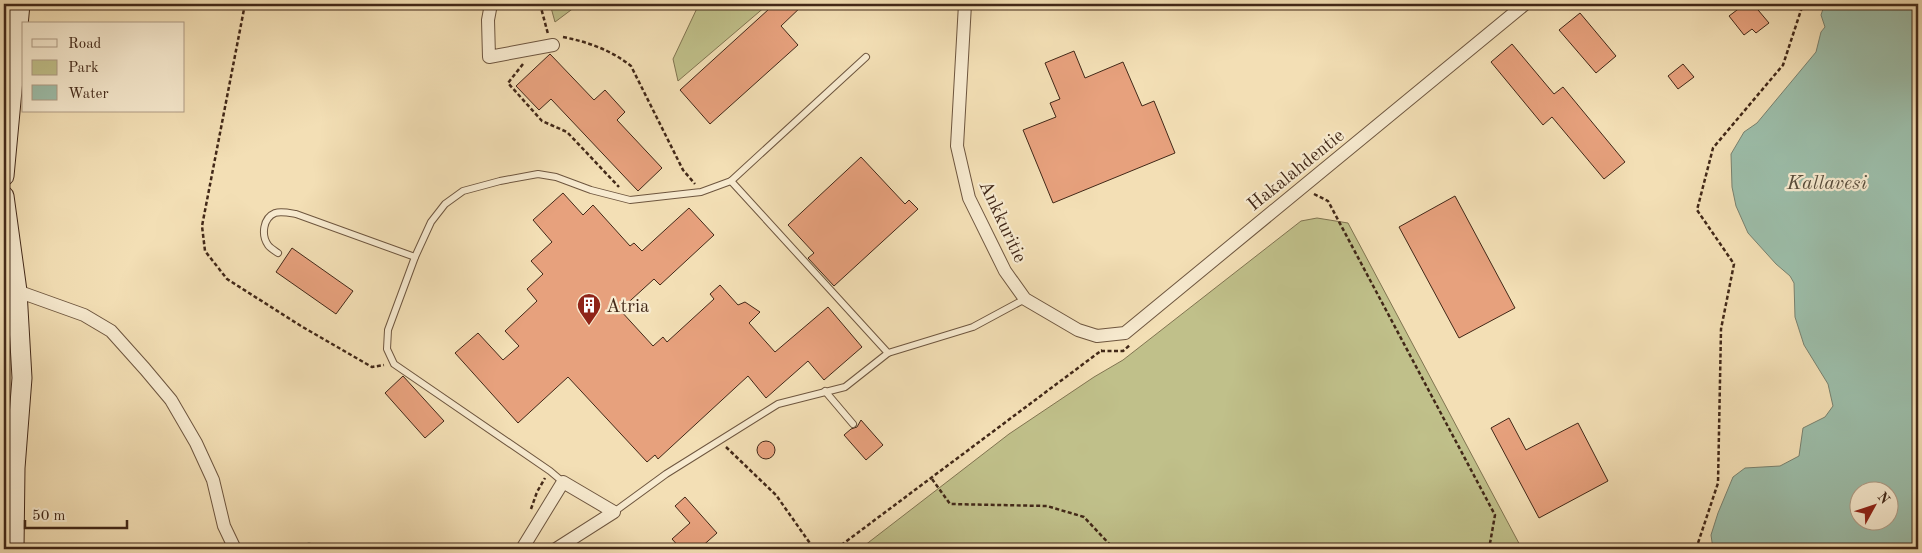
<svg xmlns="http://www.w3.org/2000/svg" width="1922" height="553" viewBox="0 0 1922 553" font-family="'Old Standard TT',serif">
<rect width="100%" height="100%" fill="#f3dfb5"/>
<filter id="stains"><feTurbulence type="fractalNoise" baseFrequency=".004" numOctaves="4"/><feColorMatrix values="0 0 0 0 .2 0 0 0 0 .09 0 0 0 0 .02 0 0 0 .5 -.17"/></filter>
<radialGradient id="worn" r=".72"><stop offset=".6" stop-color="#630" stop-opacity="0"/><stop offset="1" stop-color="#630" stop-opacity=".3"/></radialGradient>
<g fill="#c0c08a" stroke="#817451">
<path d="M550 4H579L555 22Z"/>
<path d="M699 4H764L766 6 678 81 673 59Z"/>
<path d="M1317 218 1348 223 1522 549H860L1009 434 1094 377 1123 360 1301 221Z"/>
</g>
<g fill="#9cbda9" stroke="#78816f" fill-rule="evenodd">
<path d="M1831 4H1847L1853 9C1873 6 1900 0 1918 9V549H1713L1711 535 1718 513 1733 477 1745 468 1780 466 1799 456 1803 428 1825 417 1833 406 1828 384 1804 345 1795 317 1794 283 1790 276 1776 264 1748 233 1736 206 1732 187 1731 154 1744 132 1757 123 1816 52 1821 32 1825 27 1821 15 1823 9ZM1860 490H1890V520H1860Z"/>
<path d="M309 543 333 549 349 546 351 549H285Z"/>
</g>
<g fill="#e7a17d" stroke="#422818">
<path d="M764 4H804L781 26 798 45 710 124 680 90 769 9Z"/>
<path d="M1745 4H1753L1769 23 1756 33 1752 29 1744 35 1729 16Z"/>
<path d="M1580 13 1616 56 1596 73 1559 30Z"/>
<path d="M1512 44 1554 94 1563 87 1625 162 1604 179 1552 117 1543 125 1491 62Z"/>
<path d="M1074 51 1085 78 1123 62 1142 106 1154 101 1175 153 1053 203 1023 130 1056 117 1050 103 1060 99 1045 63Z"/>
<path d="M550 54 594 100 605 90 625 112 617 120 662 168 638 191 551 99 539 110 516 86Z"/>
<path d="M1683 64 1694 77 1678 89 1668 76Z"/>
<path d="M861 157 905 204 909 200 918 209 834 286 808 258 814 253 788 225Z"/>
<path d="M563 193 583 215 593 205 630 246 634 243 642 251 689 208 714 235 660 285 654 279 620 310 653 346 663 337 667 342 714 299 710 294 720 285 738 305 745 302 760 312 749 323 775 352 828 307 862 347 824 380 808 361 766 398 748 376 658 459 655 455 647 462 568 377 518 423 455 353 478 333 503 360 519 346 505 331 537 301 527 289 543 274 531 261 552 242 533 220Z"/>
<path d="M1455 196 1515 308 1459 338 1399 227Z"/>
<path d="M292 248 353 291 336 314 276 272Z"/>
<path d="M403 376 444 421 425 438 385 393Z"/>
<path d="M1509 418 1526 450 1578 423 1608 481 1539 518 1491 428Z"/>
<path d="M861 420 883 445 866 460 844 435 851 429 857 427Z"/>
<circle cx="766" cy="450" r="9"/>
<path d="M685 497 717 533 699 549H681L672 539 690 523 675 506Z"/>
</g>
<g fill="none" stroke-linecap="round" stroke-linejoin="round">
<g stroke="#6e563f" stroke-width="8">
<g id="lane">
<path d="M731 181 888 353 973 327 1025 299"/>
<path d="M278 253C275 251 270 248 268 245 261 235 263 218 275 213 281 211 290 213 296 214L415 257"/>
<path d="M825 391 853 424"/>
<path d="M563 482 550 471 394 364 387 349 388 330 415 257 431 222 445 204 463 191 500 181 538 174 556 177 591 190 630 200 701 192 731 181 866 57"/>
<path d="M614 512 666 474 778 404 845 387 888 353"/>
</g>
</g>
<g stroke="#6e563f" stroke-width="14">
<g id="street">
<path d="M491 4 488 20 489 57 553 45"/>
<path d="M965 4 957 146 969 198 1005 271 1025 299 1078 330 1097 336 1125 333 1525 4"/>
<path d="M17 291 84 315 111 331 145 369 171 400 196 443 213 480 224 526 235 549"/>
<path d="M522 549 563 482 614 512 556 549"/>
</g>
</g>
<g stroke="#422818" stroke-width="21">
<g id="secondary">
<path d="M4 176 20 4"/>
<path d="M4 196 17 291 22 378 15 468 14 549"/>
</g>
</g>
<g stroke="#422818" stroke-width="2.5" stroke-dasharray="4 2.5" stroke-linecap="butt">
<path d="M245 4 202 226 205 251 227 279 301 326 372 367 384 365"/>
<path d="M540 4 548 34"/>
<path d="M1537 9 1543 4"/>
<path d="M563 37C588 42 611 50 631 66L683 170 695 184"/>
<path d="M523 64 508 83 542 121 567 132 619 187"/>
<path d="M1314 194 1328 201 1495 515 1489 549"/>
<path d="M1101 351H1123L1130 345"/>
<path d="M726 447 776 495 814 549"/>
<path d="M932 479 950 504 1047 506 1084 517 1114 549"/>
<path d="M531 509 537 492 545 478"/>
<path d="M836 549 1102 350"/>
<path d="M1696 549 1718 483 1721 329 1734 264 1697 210 1713 148 1783 65 1803 4"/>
</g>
<use href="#lane" stroke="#f7eacf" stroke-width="6"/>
<use href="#street" stroke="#f7eacf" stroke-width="12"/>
<use href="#secondary" stroke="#f7eacf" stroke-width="19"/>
</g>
<defs>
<g id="building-pin" transform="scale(1.25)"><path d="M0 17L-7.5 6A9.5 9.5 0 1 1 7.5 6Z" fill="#8f2418" stroke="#f7eacf"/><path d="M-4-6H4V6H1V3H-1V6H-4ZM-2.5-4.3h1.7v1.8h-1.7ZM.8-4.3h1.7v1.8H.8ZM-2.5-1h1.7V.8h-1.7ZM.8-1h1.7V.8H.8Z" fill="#fff"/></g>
</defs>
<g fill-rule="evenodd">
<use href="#building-pin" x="589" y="305"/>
</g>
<g text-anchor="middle" stroke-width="4.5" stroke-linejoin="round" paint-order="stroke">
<g font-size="19" fill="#422818" stroke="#f7eacf">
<text transform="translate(1295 169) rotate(-39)" y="7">Hakalahdentie</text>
<text transform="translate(1004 221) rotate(65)" y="7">Ankkuritie</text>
</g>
<g font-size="19" fill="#422818" stroke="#f7eacf" text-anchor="start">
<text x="606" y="312">Atria</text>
</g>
<g font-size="20" font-style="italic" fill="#584d3c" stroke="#f7eacf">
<text x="1827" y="189">Kallavesi</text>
</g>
</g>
<rect width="1922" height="553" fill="none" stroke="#f3dfb5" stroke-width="20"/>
<rect x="5" y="5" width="1912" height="543" fill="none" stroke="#422818" stroke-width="2.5"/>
<rect x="10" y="10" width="1902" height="533" fill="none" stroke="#422818"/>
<rect x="22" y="22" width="162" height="90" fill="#f7eacf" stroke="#af9c86"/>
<rect x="32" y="39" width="25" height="8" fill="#f7eacf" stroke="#af9c86"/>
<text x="68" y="48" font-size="15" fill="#422818">Road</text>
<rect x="32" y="60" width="25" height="15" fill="#c0c08a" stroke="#af9c86"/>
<text x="68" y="72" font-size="15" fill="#422818">Park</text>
<rect x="32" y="85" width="25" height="15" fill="#9cbda9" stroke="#af9c86"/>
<text x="68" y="98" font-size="15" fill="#422818">Water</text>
<g transform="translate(1874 506) rotate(50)"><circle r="24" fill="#f7eacf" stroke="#af9c86"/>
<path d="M0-4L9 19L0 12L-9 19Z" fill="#8f2418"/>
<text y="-8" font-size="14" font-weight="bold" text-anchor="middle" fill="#422818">N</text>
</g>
<path d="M25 520v8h102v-8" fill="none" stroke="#422818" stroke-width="2.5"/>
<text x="32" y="520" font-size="15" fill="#422818" stroke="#f7eacf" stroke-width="4" paint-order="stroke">50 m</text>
<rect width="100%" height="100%" filter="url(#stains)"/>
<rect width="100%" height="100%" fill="url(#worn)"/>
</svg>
